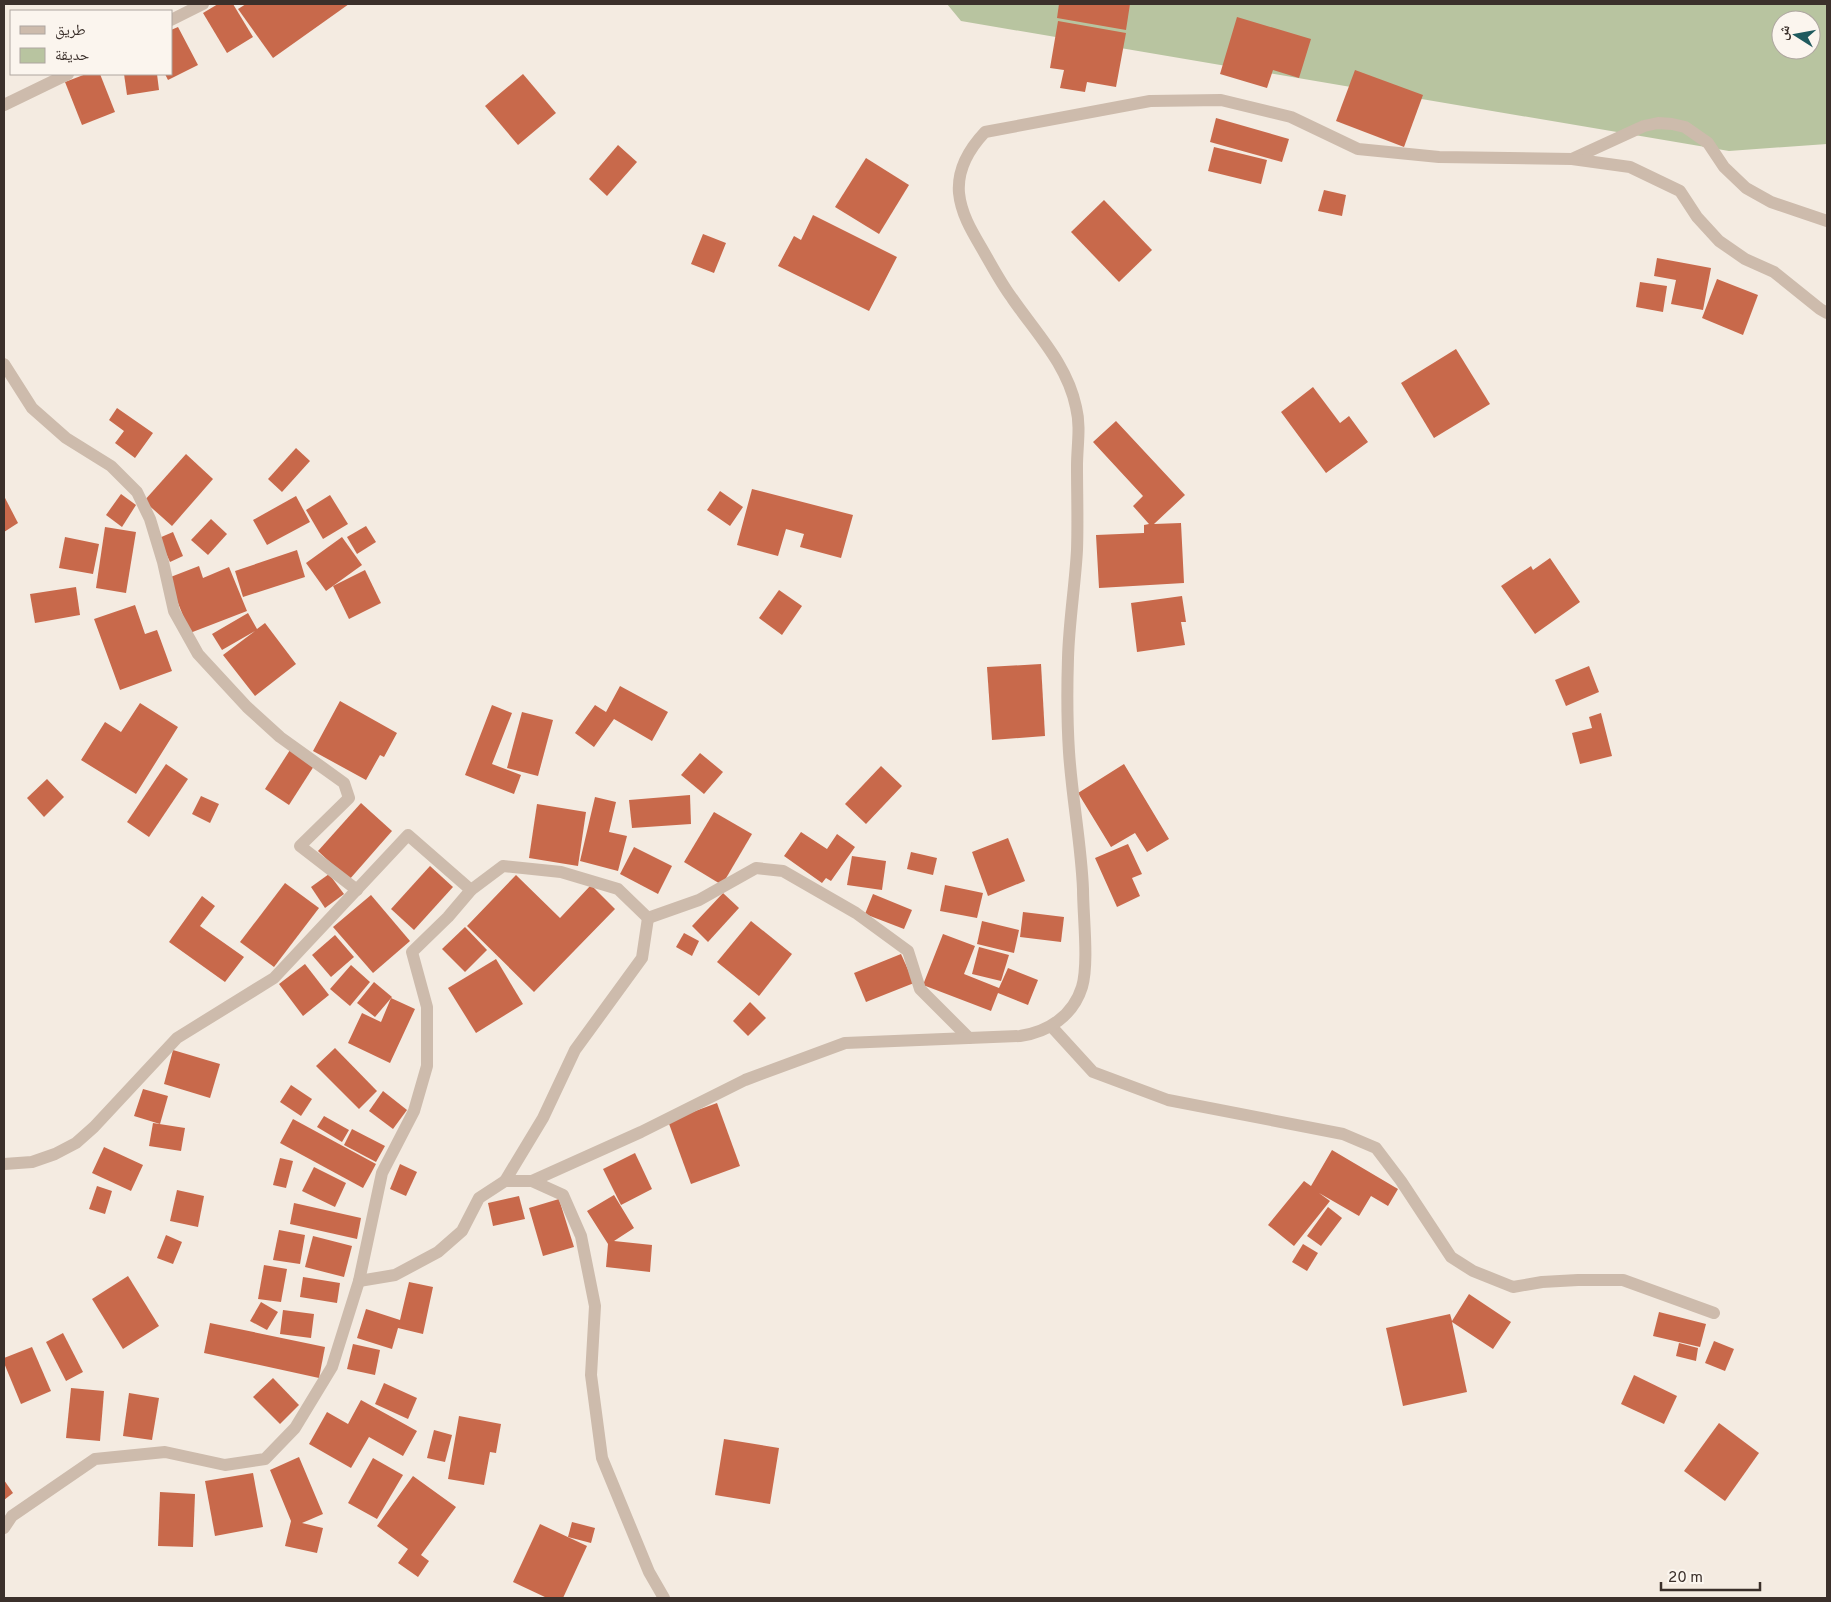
<svg xmlns="http://www.w3.org/2000/svg" width="1831" height="1602" viewBox="0 0 1831 1602" font-family="Overpass,'Noto Naskh Arabic',sans-serif">
<rect width="100%" height="100%" fill="#f4ebe1"/>
<path fill="#b8c4a0" fill-rule="evenodd" d="M947 4H1827V144L1729 151 961 21ZM1781 20H1811V50H1781Z"/>
<g fill="#c8694b">
<path d="M218 4H233L253 37 227 53 203 13Z"/>
<path d="M246 4H349L273 58 238 9Z"/>
<path d="M1059 4H1130L1126 30 1057 18Z"/>
<path d="M1237 17 1311 39 1299 78 1273 70 1267 88 1220 74Z"/>
<path d="M1058 21 1126 33 1116 87 1087 82 1085 92 1060 88 1064 70 1050 68Z"/>
<path d="M178 27 198 65 168 80 165 74H171V30Z"/>
<path d="M1355 70 1423 95 1404 147 1336 121Z"/>
<path d="M86 74H100L115 112 82 125 65 82Z"/>
<path d="M124 74H157L159 90 127 95Z"/>
<path d="M523 74 556 113 518 145 485 106Z"/>
<path d="M1216 118 1289 139 1282 162 1210 142Z"/>
<path d="M618 145 637 162 607 196 589 179Z"/>
<path d="M1214 147 1267 160 1261 184 1208 171Z"/>
<path d="M866 158 909 185 879 234 835 207Z"/>
<path d="M1324 190 1346 195 1342 216 1318 211Z"/>
<path d="M1104 200 1152 250 1119 282 1071 232Z"/>
<path d="M813 215 897 257 869 311 778 266 794 236 801 240Z"/>
<path d="M703 234 726 243 714 273 691 264Z"/>
<path d="M1657 258 1711 268 1703 310 1671 304 1676 280 1654 276Z"/>
<path d="M1717 279 1758 295 1743 335 1702 318Z"/>
<path d="M1640 282 1667 286 1663 312 1636 307Z"/>
<path d="M1456 349 1490 404 1434 438 1401 383Z"/>
<path d="M1313 387 1340 423 1349 416 1368 442 1326 473 1281 412Z"/>
<path d="M117 408 153 433 135 458 115 443 124 431 109 420Z"/>
<path d="M1116 421 1185 495 1154 524 1181 523 1184 583 1099 588 1096 535 1144 533V525L1149 524 1133 506 1143 496 1093 442Z"/>
<path d="M296 448 310 461 282 492 268 479Z"/>
<path d="M186 454 213 479 172 526 144 501Z"/>
<path d="M752 489 853 515 841 558 800 547 804 534 786 529 778 556 737 545Z"/>
<path d="M720 491 743 507 730 526 707 510Z"/>
<path d="M121 494 136 505 122 527 106 515Z"/>
<path d="M330 495 348 524 323 539 306 510Z"/>
<path d="M4 496 18 523 4 532Z"/>
<path d="M296 496 310 522 267 545 253 520Z"/>
<path d="M211 519 227 534 208 555 191 540Z"/>
<path d="M366 526 376 542 357 554 347 537Z"/>
<path d="M105 527 136 532 126 593 96 588Z"/>
<path d="M173 532 183 556 170 562 159 538Z"/>
<path d="M65 537 99 544 93 574 59 568Z"/>
<path d="M342 537 362 565 326 591 306 563Z"/>
<path d="M297 550 305 577 243 597 235 571Z"/>
<path d="M1550 558 1580 602 1535 634 1501 586 1531 566 1533 570Z"/>
<path d="M199 566 203 578 229 567 247 611 190 633 168 578Z"/>
<path d="M365 570 381 603 349 619 333 586Z"/>
<path d="M76 587 80 615 35 623 30 594Z"/>
<path d="M779 590 802 606 782 635 759 618Z"/>
<path d="M1182 596 1186 622H1181L1185 645 1137 652 1131 603Z"/>
<path d="M135 605 145 634 157 630 172 671 120 690 94 619Z"/>
<path d="M248 613 257 629 265 623 296 664 255 696 223 655 255 631 222 650 212 634Z"/>
<path d="M1041 664 1045 736 992 740 987 667Z"/>
<path d="M1589 666 1599 692 1566 706 1555 680Z"/>
<path d="M620 686 668 712 652 741 614 719 594 747 575 733 595 705 606 712Z"/>
<path d="M340 701 397 733 384 757 380 755 366 780 313 751Z"/>
<path d="M140 703 178 727 136 794 81 760 105 722 121 732Z"/>
<path d="M492 705 512 713 492 764 521 775 514 794 465 775Z"/>
<path d="M522 712 553 720 538 776 507 768Z"/>
<path d="M1601 713 1612 756 1580 764 1572 733 1592 728 1589 717Z"/>
<path d="M290 750 314 766 289 805 265 789Z"/>
<path d="M700 753 723 772 704 794 681 775Z"/>
<path d="M166 764 188 779 149 837 127 822Z"/>
<path d="M1124 764 1169 839 1147 852 1135 833 1111 847 1078 793Z"/>
<path d="M881 766 902 786 866 824 845 804Z"/>
<path d="M47 779 64 797 44 817 27 798Z"/>
<path d="M690 795 691 824 632 828 629 800Z"/>
<path d="M201 796 219 804 210 823 192 814Z"/>
<path d="M595 797 616 802 609 832 627 836 618 871 580 861Z"/>
<path d="M361 803 392 831 349 880 318 851Z"/>
<path d="M537 804 586 812 578 866 529 858Z"/>
<path d="M714 812 752 834 722 885 684 862Z"/>
<path d="M801 832 827 849 837 834 855 847 831 881 826 878 822 883 784 856Z"/>
<path d="M1008 838 1025 881 988 896 972 852Z"/>
<path d="M1128 844 1142 874 1132 878 1140 896 1117 907 1095 858Z"/>
<path d="M634 847 672 866 658 894 620 874Z"/>
<path d="M911 852 937 858 933 875 907 869Z"/>
<path d="M852 856 886 861 882 890 847 885Z"/>
<path d="M430 866 453 887 414 930 391 909Z"/>
<path d="M329 874 344 894 325 908 311 887Z"/>
<path d="M516 875 560 918 591 885 615 909 534 992 467 926Z"/>
<path d="M285 883 319 908 274 967 240 942Z"/>
<path d="M945 885 983 893 977 918 940 911Z"/>
<path d="M723 893 739 908 708 942 692 926Z"/>
<path d="M873 894 912 910 904 929 865 914Z"/>
<path d="M371 895 410 941 373 973 333 927Z"/>
<path d="M202 896 215 906 200 926 244 957 225 982 169 942Z"/>
<path d="M1023 912 1064 917 1061 942 1020 937Z"/>
<path d="M751 921 792 954 759 996 717 962Z"/>
<path d="M982 921 1019 930 1014 953 977 944Z"/>
<path d="M465 927 487 950 465 972 442 949Z"/>
<path d="M684 933 699 941 692 956 676 947Z"/>
<path d="M943 934 975 946 964 974 999 988 1008 968 1038 980 1028 1005 998 993 991 1011 923 985Z"/>
<path d="M335 935 354 957 331 977 312 955Z"/>
<path d="M979 947 1009 955 1001 981 972 974Z"/>
<path d="M901 954 914 983 866 1002 854 973Z"/>
<path d="M496 959 523 1004 476 1033 448 988Z"/>
<path d="M305 964 329 995 303 1016 279 984Z"/>
<path d="M351 965 370 982 350 1006 330 989Z"/>
<path d="M374 982 392 997 375 1017 357 1003Z"/>
<path d="M391 998 415 1009 390 1063 348 1043 362 1013 381 1022Z"/>
<path d="M750 1002 766 1018 748 1036 733 1021Z"/>
<path d="M335 1048 377 1091 359 1109 316 1066Z"/>
<path d="M173 1050 220 1064 210 1098 164 1084Z"/>
<path d="M291 1085 312 1099 301 1116 280 1102Z"/>
<path d="M143 1089 168 1096 160 1124 134 1116Z"/>
<path d="M383 1091 407 1110 393 1129 369 1111Z"/>
<path d="M717 1103 740 1166 691 1184 668 1121Z"/>
<path d="M324 1116 349 1130 342 1142 317 1127Z"/>
<path d="M293 1119 376 1164 363 1188 280 1143Z"/>
<path d="M153 1123 185 1128 181 1151 149 1146Z"/>
<path d="M352 1129 385 1146 376 1162 344 1145Z"/>
<path d="M104 1147 143 1165 131 1191 92 1173Z"/>
<path d="M1332 1150 1398 1189 1388 1206 1371 1196 1359 1216 1319 1193 1330 1201 1294 1246 1268 1225 1304 1181 1311 1186Z"/>
<path d="M635 1153 652 1189 621 1205 603 1169Z"/>
<path d="M280 1158 293 1161 286 1188 273 1185Z"/>
<path d="M400 1164 417 1172 406 1196 390 1189Z"/>
<path d="M314 1167 346 1183 335 1207 302 1191Z"/>
<path d="M97 1186 112 1191 105 1214 89 1209Z"/>
<path d="M177 1190 204 1196 198 1227 170 1221Z"/>
<path d="M614 1195 634 1228 614 1241 652 1245 650 1272 606 1267 608 1244 587 1211Z"/>
<path d="M519 1196 525 1219 493 1226 488 1203Z"/>
<path d="M559 1199 574 1247 543 1256 529 1208Z"/>
<path d="M294 1203 361 1218 357 1239 290 1224Z"/>
<path d="M1328 1207 1342 1218 1321 1246 1307 1236Z"/>
<path d="M279 1230 305 1235 300 1264 273 1260Z"/>
<path d="M166 1235 182 1242 173 1264 157 1258Z"/>
<path d="M313 1236 352 1246 344 1277 305 1267Z"/>
<path d="M1303 1244 1318 1253 1307 1271 1292 1262Z"/>
<path d="M264 1265 287 1269 281 1302 258 1299Z"/>
<path d="M128 1276 159 1326 123 1349 92 1299Z"/>
<path d="M303 1277 340 1283 337 1303 300 1297Z"/>
<path d="M409 1282 433 1287 423 1334 398 1328 392 1349 357 1338 366 1309 400 1320Z"/>
<path d="M1469 1294 1511 1322 1493 1349 1452 1322 1467 1392 1403 1406 1386 1328 1450 1314 1452 1321Z"/>
<path d="M261 1302 278 1312 267 1330 250 1321Z"/>
<path d="M283 1310 314 1314 311 1338 280 1334Z"/>
<path d="M1659 1312 1706 1324 1700 1347 1653 1336Z"/>
<path d="M210 1323 325 1347 319 1378 204 1353Z"/>
<path d="M63 1333 83 1372 66 1381 46 1342Z"/>
<path d="M1714 1341 1734 1349 1725 1371 1705 1363Z"/>
<path d="M1679 1343 1698 1348 1696 1361 1676 1356Z"/>
<path d="M353 1344 380 1350 375 1375 347 1369Z"/>
<path d="M32 1347 51 1391 21 1404 4 1363V1358Z"/>
<path d="M1634 1375 1677 1396 1664 1424 1621 1404Z"/>
<path d="M273 1378 299 1405 280 1424 253 1397Z"/>
<path d="M384 1383 417 1398 408 1419 375 1404Z"/>
<path d="M71 1388 104 1391 100 1441 66 1438Z"/>
<path d="M129 1393 159 1398 152 1440 123 1436Z"/>
<path d="M361 1400 417 1431 403 1456 369 1437 351 1468 309 1444 327 1412 348 1424Z"/>
<path d="M459 1416 501 1424 496 1453 490 1452 484 1485 448 1479Z"/>
<path d="M1719 1423 1759 1453 1725 1501 1684 1471Z"/>
<path d="M434 1430 452 1435 445 1462 427 1458Z"/>
<path d="M724 1439 779 1448 770 1504 715 1495Z"/>
<path d="M299 1457 323 1514 302 1523 323 1528 317 1553 285 1546 291 1521 270 1470Z"/>
<path d="M373 1458 403 1475 377 1519 348 1503Z"/>
<path d="M253 1473 263 1527 215 1536 205 1481Z"/>
<path d="M413 1476 456 1507 421 1555 429 1561 418 1577 398 1563 408 1549 377 1526Z"/>
<path d="M4 1480 13 1493 4 1500Z"/>
<path d="M160 1492 195 1494 193 1547 158 1546Z"/>
<path d="M572 1522 595 1528 591 1543 568 1537Z"/>
<path d="M540 1524 587 1546 563 1598H547L513 1582Z"/>
</g>
<g fill="none" stroke-linecap="round" stroke-linejoin="round">
<g stroke="#cdbbac" stroke-width="12">
<path d="M171 20 203 4"/>
<path d="M4 105 68 74"/>
<path d="M1572 159 1644 126 1658 123 1672 124 1685 127 1708 143 1724 167 1746 188 1771 202 1827 221"/>
<path d="M4 364 32 408 66 438 111 466 137 492 150 519 163 562 174 611 198 654 247 707 280 737 344 783 349 798 300 846 357 890"/>
<path d="M648 918 699 900 756 868 783 871 856 913 908 951 920 989 969 1038"/>
<path d="M1051 1026 1093 1072 1168 1100 1343 1134 1376 1148 1401 1181 1451 1257 1473 1271 1513 1287 1542 1282 1578 1280H1623L1714 1313"/>
<path d="M4 1164 32 1162 55 1154 76 1143 94 1127 177 1038 274 978 408 835 471 890"/>
<path d="M505 1181 543 1118 575 1050 642 958 648 918"/>
<path d="M532 1181 641 1132 745 1080 845 1043 1020 1036C1048 1032 1073 1016 1082 987 1089 963 1083 916 1083 889 1081 843 1072 798 1069 752 1067 721 1067 689 1068 658 1069 622 1075 586 1077 550 1078 522 1077 494 1077 466 1077 446 1081 427 1076 407 1067 364 1036 333 1012 298 1000 282 991 264 981 247 971 230 961 213 959 193 957 169 969 149 985 132L1150 101 1221 100 1291 117 1358 149 1439 157 1572 159 1630 167 1680 191 1697 217 1719 241 1745 259 1774 272 1820 309 1827 313"/>
<path d="M359 1281 395 1275 438 1252 462 1231 479 1198 505 1181H532L563 1195 581 1236 595 1306 591 1375 602 1458 649 1572 664 1598"/>
<path d="M4 1528 12 1516 95 1459 165 1452 225 1465 265 1459 295 1428 332 1367 359 1281 382 1173 414 1111 427 1066V1007L412 952 448 917 471 890 503 866 561 872 618 889 648 918"/>
</g>
</g>
<rect width="1831" height="1602" fill="none" stroke="#3b302b" stroke-width="10"/>
<rect x="10" y="10" width="162" height="65" fill="#fbf5ee" stroke="#aea6a0"/>
<rect x="20" y="26" width="25" height="8" fill="#cdbbac" stroke="#aea6a0"/>
<text x="55" y="35" font-size="15" fill="#3b302b">طريق</text>
<rect x="20" y="48" width="25" height="15" fill="#b8c4a0" stroke="#aea6a0"/>
<text x="55" y="60" font-size="15" fill="#3b302b">حديقة</text>
<g transform="translate(1796 35) rotate(281)"><circle r="24" fill="#fbf5ee" stroke="#aea6a0"/>
<path d="M0-4L9 19L0 12L-9 19Z" fill="#1f5a5e"/>
<text y="-8" font-size="14" font-weight="bold" text-anchor="middle" fill="#3b302b">ش</text>
</g>
<path d="M1661 1582v8h99v-8" fill="none" stroke="#3b302b" stroke-width="2.5"/>
<text x="1668" y="1582" font-size="15" fill="#3b302b" stroke="#fbf5ee" stroke-width="4" paint-order="stroke">20 m</text>
</svg>
